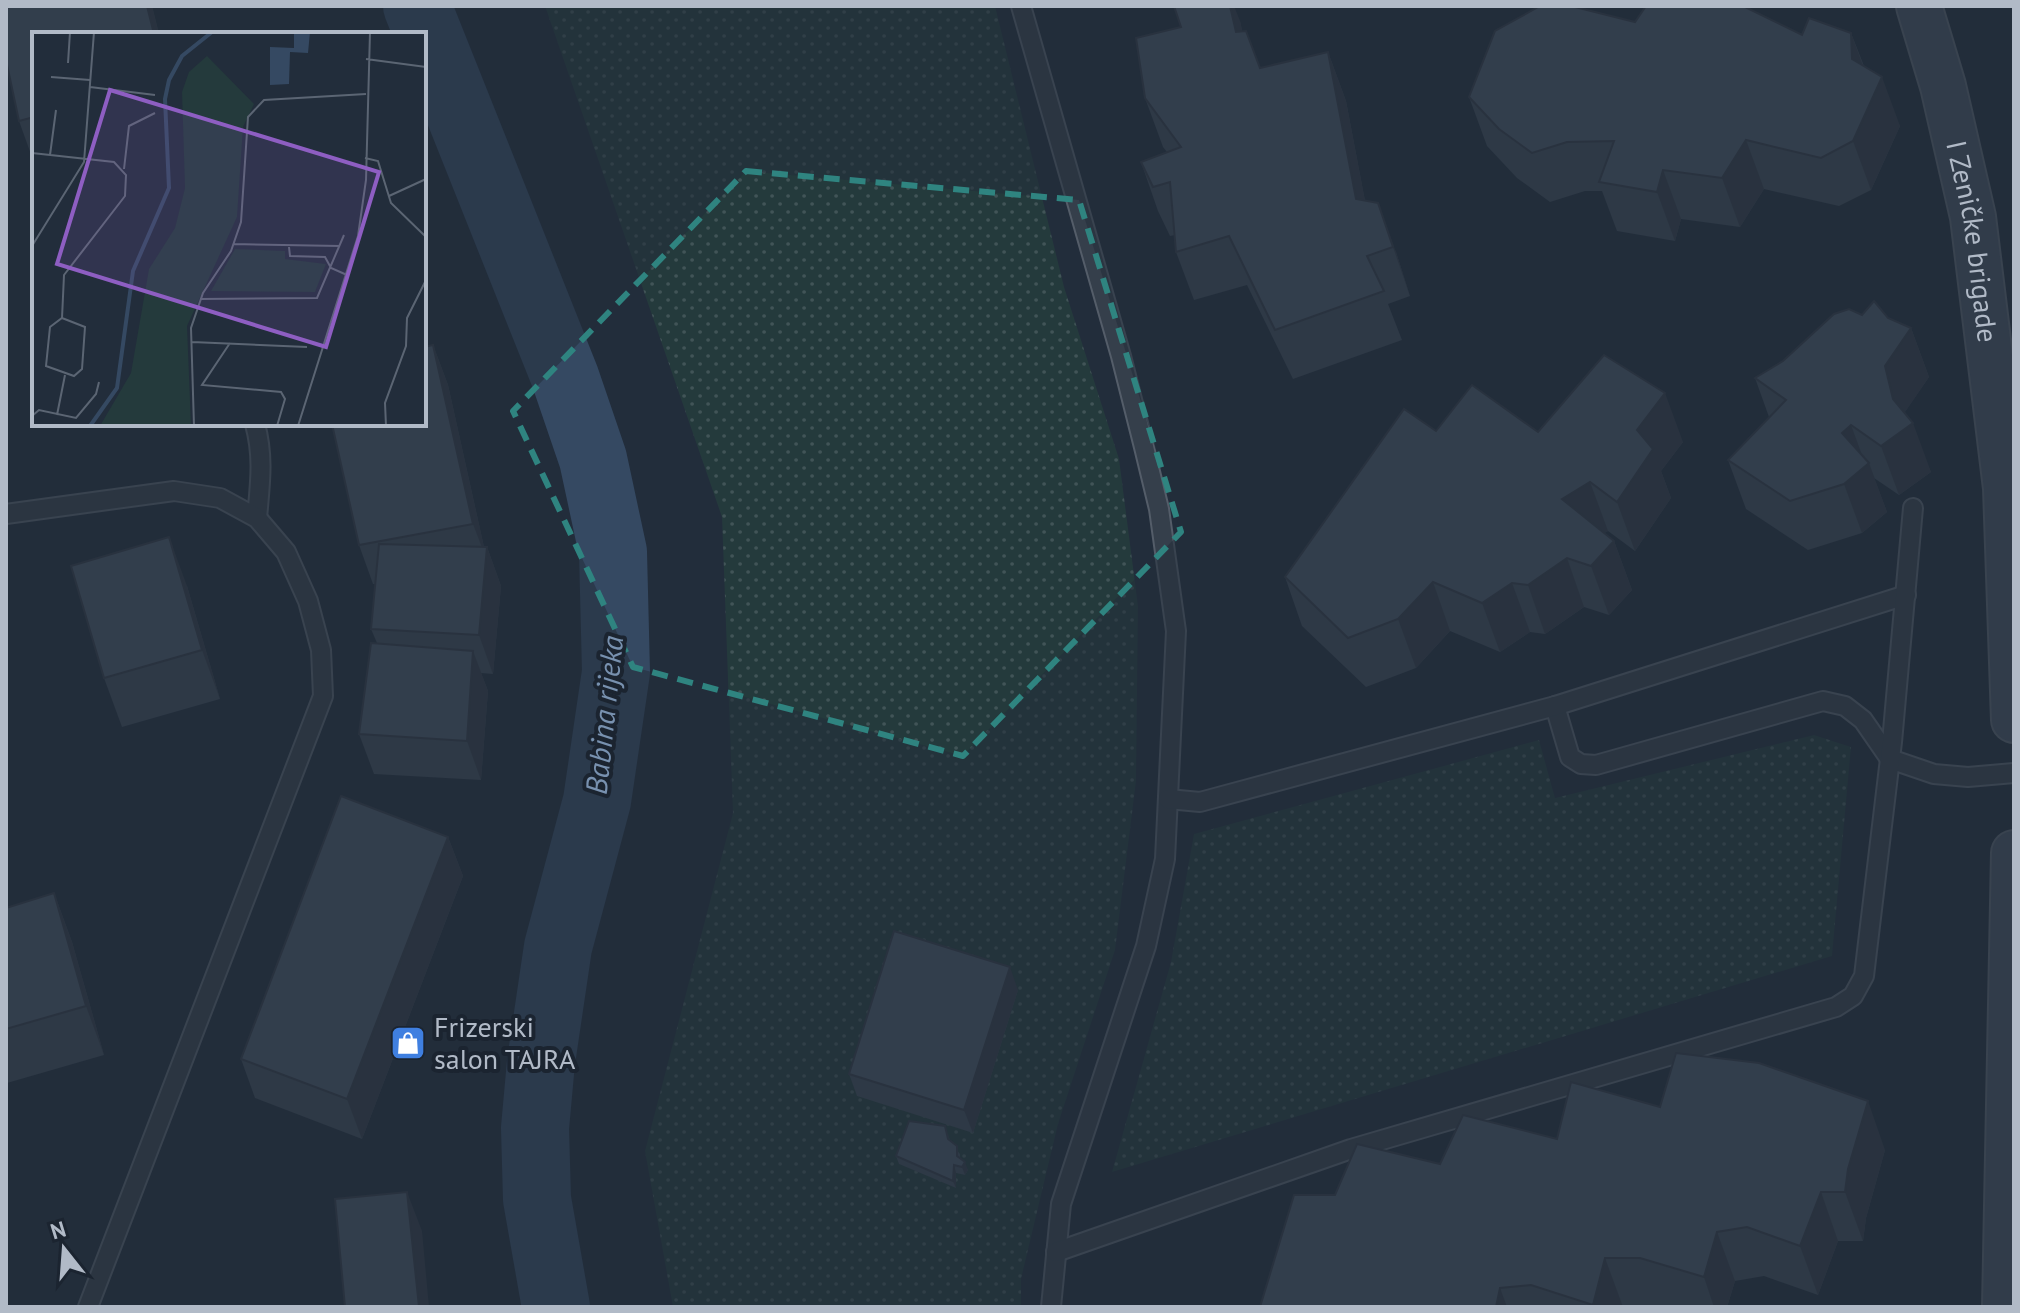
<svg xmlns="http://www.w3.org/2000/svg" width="2020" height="1313" viewBox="0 0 2020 1313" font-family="'PT Sans',sans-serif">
<defs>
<pattern id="grass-dots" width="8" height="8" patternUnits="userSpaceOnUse" patternTransform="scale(2)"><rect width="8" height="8" fill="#243a3c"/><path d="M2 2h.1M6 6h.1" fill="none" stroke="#415457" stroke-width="1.8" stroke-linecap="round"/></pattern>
</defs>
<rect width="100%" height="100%" fill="#222d3b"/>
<g fill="url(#grass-dots)">
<path d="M545 6H995L1064 287 1119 459 1138 606 1136 781 1115 950 1058 1124 1021 1279V1307H673L645 1151 733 813 722 517Z"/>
<path d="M1814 735 1851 747 1832 956 1112 1172 1171 962 1194 834 1539 740 1555 798Z"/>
</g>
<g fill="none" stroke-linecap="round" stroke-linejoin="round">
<path stroke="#354962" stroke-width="68" d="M417 6 565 377 593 459 613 552 616 672 597 801 558 947 541 1062 535 1128 537 1199 556 1307"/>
<g stroke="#545d69" stroke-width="22">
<g id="lane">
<path d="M1021 6 1121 356 1144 447 1159 509 1176 631 1165 859 1146 946 1061 1204 1051 1307"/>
<path d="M255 424C264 457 260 484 257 518"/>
<path d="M6 514 174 491 220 498 257 518 286 552 308 601 321 650 323 696 88 1307"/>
<path d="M1555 706 1570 757 1581 764 1596 765 1823 701 1845 706 1863 720 1890 759 1934 774 1968 777 2014 773"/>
<path d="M1168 799 1200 802 1555 706 1906 595"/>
<path d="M1056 1252 1351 1149 1836 1007 1853 996 1864 976 1892 742 1913 508"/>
</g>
</g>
<g stroke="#545d69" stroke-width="48">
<g id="secondary">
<path id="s1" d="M1919 6 1943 86 1973 217 2006 488 2014 720"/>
<path d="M2005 1307 2014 853"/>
</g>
</g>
<use href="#lane" stroke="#353f4b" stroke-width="18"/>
<use href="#secondary" stroke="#434e5e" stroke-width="44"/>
</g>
<g fill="#3c4754">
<path d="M6 6H152L159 34H34V160H33L19 121 6 60Z"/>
<path d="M1240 21 1242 31 1260 68 1328 52 1346 101 1365 201 1396 252 1410 296 1388 304 1402 340 1293 379 1247 285 1194 300 1176 252 1175 235 1170 236 1158 211 1141 162 1167 152 1163 147 1145 98Z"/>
<path d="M1635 22 1802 35 1851 33 1864 66 1900 126 1871 190 1839 206 1764 189 1740 227 1681 219 1675 241 1617 231 1602 191H1585L1550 202 1517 178 1487 146 1469 97Z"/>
<path d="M1862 315 1888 318 1911 328 1929 377 1904 413 1931 472 1899 495 1874 478 1887 512 1862 533 1808 550 1746 509 1728 460 1769 417 1755 378Z"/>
<path d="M433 345 448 385 484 547H487L501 586 493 674 481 673 488 691 481 780 374 774 359 734 377 643 371 629 375 584H373L359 545Z"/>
<path d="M1436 431 1538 432 1683 442 1661 471 1671 498 1635 551 1608 531 1604 533 1614 541 1632 590 1609 615 1584 607 1545 634 1530 632 1500 652 1450 631 1416 668 1366 687 1302 626 1285 577Z"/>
<path d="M187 586 220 699 122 727 104 678Z"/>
<path d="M448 837 463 876 362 1139 255 1098 241 1059Z"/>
<path d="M54 893 72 942 104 1055 7 1083 6 908Z"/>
<path d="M1018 990 973 1133 857 1096 849 1074Z"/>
<path d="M1660 1107 1885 1150 1866 1218 1863 1241H1838L1818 1295 1764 1276 1735 1281 1727 1307H1260L1335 1195 1440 1164 1557 1139Z"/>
<path d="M948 1134 949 1140 960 1154V1158L968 1170 965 1175 956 1173V1188L899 1164 896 1156Z"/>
</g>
<g fill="#313945">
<path d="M147 6H152L159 34H154Z"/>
<path d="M1230 6H1234L1240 21 1254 81 1236 32Z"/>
<path d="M1851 33 1869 82 1882 77 1900 126 1871 190 1853 141Z"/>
<path d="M1328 52 1346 101 1374 248 1356 199Z"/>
<path d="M1746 140 1764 189 1740 227 1722 178Z"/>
<path d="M1663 170 1681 219 1675 241 1657 192Z"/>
<path d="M1378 203 1396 252 1410 296 1393 247Z"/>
<path d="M1911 328 1929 377 1903 415 1913 423 1931 472 1899 495 1881 446 1885 366Z"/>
<path d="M433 345 448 385 486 556 487 547 501 586 493 674 479 635 486 558 473 524Z"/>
<path d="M1665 393 1683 442 1661 471 1671 498 1635 551 1617 502 1637 430Z"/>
<path d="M1851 425 1866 466 1869 463 1887 512 1862 533 1844 484 1842 433Z"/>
<path d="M1590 482 1608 531 1580 548 1562 499Z"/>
<path d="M169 537 187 586 220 699 202 650Z"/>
<path d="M1614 541 1632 590 1609 615 1591 566Z"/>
<path d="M1567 558 1584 607 1545 634 1528 585Z"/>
<path d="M1433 582 1450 631 1416 668 1398 619Z"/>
<path d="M1512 583 1530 632 1500 652 1482 603Z"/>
<path d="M473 651 488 691 481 780 467 741Z"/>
<path d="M448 837 463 876 362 1139 347 1099Z"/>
<path d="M54 893 72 942 104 1055 86 1006Z"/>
<path d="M1010 967 1018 990 973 1133 964 1110Z"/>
<path d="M1868 1101 1885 1150 1866 1218 1863 1241 1845 1192 1848 1169Z"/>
<path d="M965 1162 968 1170 965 1175 962 1167Z"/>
<path d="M954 1165 956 1173V1188L953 1181Z"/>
<path d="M407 1192 422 1231 429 1307H419Z"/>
<path d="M1821 1192 1838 1241 1818 1295 1800 1246Z"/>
<path d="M1717 1232 1735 1281 1727 1307H1714L1704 1277Z"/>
<path d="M1605 1258 1623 1307H1594L1593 1305Z"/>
<path d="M1500 1288 1507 1307H1496Z"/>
</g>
<g fill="#465262" stroke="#313945" stroke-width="2">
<path d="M6 6H147L154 34H34V117L19 121 6 60Z"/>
<path d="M1174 6H1230L1236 32 1246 31 1260 68 1328 52 1356 199 1378 203 1393 247 1367 256 1384 291 1275 330 1229 236 1176 252 1170 182 1153 187 1141 162 1181 147 1145 98 1136 38 1181 27Z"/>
<path d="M1540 6H1571L1635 22 1646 6H1743L1802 35 1809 18 1851 33 1852 59 1882 77 1853 141 1821 158 1746 140 1722 178 1663 170 1657 192 1599 182 1614 141 1567 142 1532 153 1499 129 1469 97 1495 31Z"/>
<path d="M1874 301 1888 318 1911 328 1885 366 1893 399 1913 423 1881 446 1851 425 1842 433 1869 463 1844 484 1790 501 1728 460 1786 400 1755 378 1783 361 1834 314 1849 309 1862 315Z"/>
<path d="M433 345 473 524 359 545 332 424H424V347Z"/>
<path d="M1604 355 1665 393 1637 430 1653 449 1617 502 1590 482 1562 499 1614 541 1591 566 1567 558 1528 585 1512 583 1482 603 1433 582 1398 619 1348 638 1285 577 1404 409 1436 431 1472 385 1538 432Z"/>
<path d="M169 537 202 650 104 678 71 566Z"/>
<path d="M379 544 487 547 479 635 371 629Z"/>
<path d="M371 643 473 651 467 741 359 734Z"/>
<path d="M341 796 448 837 347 1099 241 1059Z"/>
<path d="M54 893 86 1006 6 1029V908Z"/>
<path d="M894 931 1010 967 964 1110 849 1074Z"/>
<path d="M1676 1053 1759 1063 1868 1101 1848 1169 1845 1192H1821L1800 1246 1747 1227 1717 1232 1704 1277 1640 1258H1605L1593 1305 1531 1285 1500 1288 1496 1307H1260L1294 1195H1335L1357 1144 1440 1164 1463 1115 1557 1139 1571 1082 1660 1107Z"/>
<path d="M909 1121 945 1126 948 1139 957 1146V1156L965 1162 962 1167 954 1165 953 1181 896 1156Z"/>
<path d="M407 1192 419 1307H345L335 1199Z"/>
</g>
<path d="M0 0H2020V1313H0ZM746 171 1079 200 1181 532 963 756 633 667 513 411Z" fill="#222d3b" fill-opacity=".55" fill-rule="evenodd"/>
<path fill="none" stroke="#2f8480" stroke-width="6" stroke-dasharray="16 10" stroke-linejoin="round" d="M746 171 1079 200 1181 532 963 756 633 667 513 411Z"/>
<defs>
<g id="shop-square" transform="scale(1.8)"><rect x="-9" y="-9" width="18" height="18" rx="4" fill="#3f7fe0" stroke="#1b2430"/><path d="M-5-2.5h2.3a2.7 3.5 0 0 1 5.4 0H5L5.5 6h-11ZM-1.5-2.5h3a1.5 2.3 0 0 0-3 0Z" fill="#fff"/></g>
</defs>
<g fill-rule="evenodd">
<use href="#shop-square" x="408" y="1043"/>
</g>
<g text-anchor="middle" stroke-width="8" stroke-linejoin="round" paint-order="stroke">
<g font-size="28" fill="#b1bac7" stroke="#1b2430">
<text dy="10" stroke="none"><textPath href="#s1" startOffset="242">I Zeničke brigade</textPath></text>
</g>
<g font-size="28" fill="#b1bac7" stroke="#1b2430" text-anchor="start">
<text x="434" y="1037">Frizerski<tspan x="434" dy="32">salon TAJRA</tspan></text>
</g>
<g font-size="30" font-style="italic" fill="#7891af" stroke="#1b2430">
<text transform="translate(605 715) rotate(-84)" y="10">Babina rijeka</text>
</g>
</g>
<g transform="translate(32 32)">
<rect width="394" height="394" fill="#222d3b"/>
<path d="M175 24 222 72 211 95 205 185 155 294 159 394H68L99 341 117 237 143 196 153 156 150 60 157 40ZM203 217 253 219V227L294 232 283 260 179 259Z" fill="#243a3c"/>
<path d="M262 0H278L276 21 258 20 257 52 238 53V15L262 16Z" fill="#354962"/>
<path fill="none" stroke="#354962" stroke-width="4" d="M58 394 85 356 101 239 137 156 133 67 137 48 150 24 180 0"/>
<path fill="none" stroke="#5b6573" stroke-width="2" d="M334 27 394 35M36 31 38 0M19 45 58 48M58 55 123 63M0 121 82 130 94 143 93 164 32 243 30 286M18 123 24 78M333 126 346 129 359 171 394 205M92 137 97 94 123 81M357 164 394 147M201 212 308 214M0 214 52 130 62 0M257 215 258 224 293 225 299 236 315 243M168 267 285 266 312 203M30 286 53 295 50 337 42 344 14 334 18 295ZM160 310 275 315M198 311 170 353 249 360 253 367 245 394M25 383 33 343M0 384 7 378 44 386 64 362 67 350M162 394 159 296 171 261 199 219 209 190 216 85 232 68 334 62M266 394 326 204 334 148 338 0M354 394 353 371 374 314 375 286 394 248"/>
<path fill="#8e5ec2" fill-opacity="0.15" stroke="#8e5ec2" stroke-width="4" d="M78 58 347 140 294 315 25 232Z"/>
<rect width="394" height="394" fill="none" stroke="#b1bac7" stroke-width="4"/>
</g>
<rect width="2020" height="1313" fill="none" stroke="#b1bac7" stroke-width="16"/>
<g transform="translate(64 1249) rotate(343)" stroke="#1b2430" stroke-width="6" paint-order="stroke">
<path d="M0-6L14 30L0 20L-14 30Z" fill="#b1bac7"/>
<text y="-12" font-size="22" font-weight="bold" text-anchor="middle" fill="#b1bac7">N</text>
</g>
</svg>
